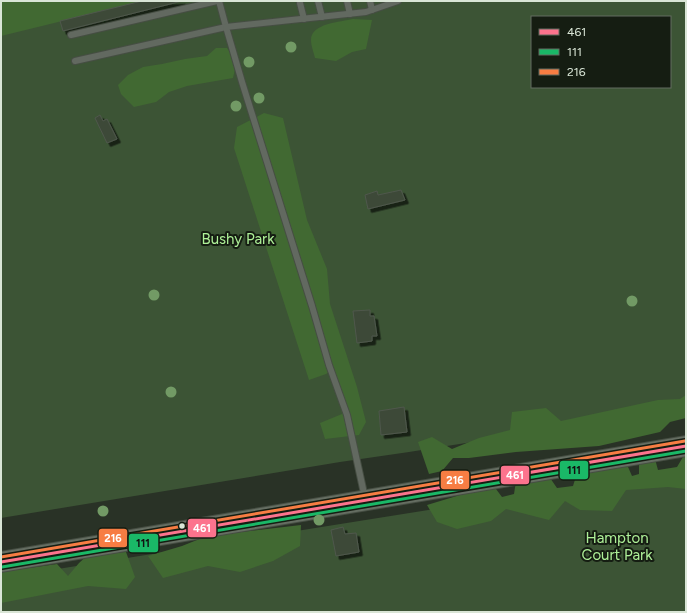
<svg xmlns="http://www.w3.org/2000/svg" width="687" height="613" viewBox="0 0 687 613" font-family="Figtree,sans-serif">
<defs>
<filter id="shadow"><feDropShadow dx="3.5" dy="3.5" stdDeviation="0" flood-color="#0009"/></filter>
</defs>
<rect width="100%" height="100%" fill="#293226"/>
<g fill="#3c5435" fill-rule="evenodd">
<path d="M1 1H686V408L409 452 340 462 1 518ZM532 17H670V87H532Z"/>
<path d="M686 469V612H1V578Z"/>
</g>
<g fill="#416932">
<path d="M1 1H144L1 36Z"/>
<path d="M353 19 372 20 366 49 352 52 336 61 315 58C314 53 311 46 311 40 311 23 341 22 353 19Z"/>
<path d="M216 48H227C236 60 237 64 233 78L187 86 169 92 156 102 134 107 121 94 118 85 128 75 143 67 162 64 185 59 207 56Z"/>
<path d="M264 113 283 118 307 220 327 269 330 304 357 387 366 422 359 435 325 439 320 423 342 414 334 368 326 374 309 380 234 148 237 127Z"/>
<path d="M686 395V418L670 422 660 432 599 446 516 452 469 458H453L442 471 429 474 418 442 432 437 452 449 479 438 510 430 512 412 546 408 561 421 658 400 680 399Z"/>
<path d="M686 452V489L668 487 626 490 612 511 580 510 565 501 549 520 506 509 491 521 457 529 437 522 427 505 493 485 502 497 514 494 516 481 548 475 557 488 573 486 578 470 625 460 632 476 639 474V461L655 459 658 470 677 467Z"/>
<path d="M301 525 300 546 273 561 240 572 208 566 163 578 148 556 182 546 207 536Z"/>
<path d="M126 552 135 577 126 589 88 586 1 603V572L57 564 68 576 79 563 89 554Z"/>
</g>
<g fill="#3d4a38" stroke="#4f574c" filter="url(#shadow)">
<path d="M142 1H182L63 31 60 21Z"/>
<path d="M100 115 103 121 107 119 117 139 107 143 95 118Z"/>
<path d="M401 190 405 200 368 209 365 195 377 191 378 195Z"/>
<path d="M370 310V316H374L377 336H372V341L357 343 353 311Z"/>
<path d="M404 407 407 432 381 435 379 411Z"/>
<path d="M343 527 345 534 356 533 359 552 336 556 331 530Z"/>
</g>
<g fill="none" stroke-linecap="round" stroke-linejoin="round">
<g stroke="#464e43" stroke-width="8">
<g id="lane">
<path d="M318 1 322 17"/>
<path d="M347 1 350 14"/>
<path d="M370 1 372 10"/>
<path d="M300 3 304 19"/>
<path d="M71 35 217 1"/>
<path d="M75 61 226 27 219 1"/>
<path d="M365 498 347 415 329 365 312 306 242 82 226 27 366 12 398 1"/>
</g>
</g>
<g stroke="#464e43" stroke-width="22">
<path id="primary" d="M1 562 686 446"/>
</g>
<use href="#lane" stroke="#626960" stroke-width="6"/>
<use href="#primary" stroke="#656e62" stroke-width="20"/>
<g stroke="#151d12" stroke-width="6">
<path id="bus-1" d="M1 562 686 446"/>
</g>
<g stroke="#151d12" stroke-width="6">
<path id="bus-2" d="M2 567 686 451"/>
</g>
<g stroke="#151d12" stroke-width="6">
<path id="bus-3" d="M1 557 685 441"/>
</g>
<use href="#bus-1" stroke="#fc738d" stroke-width="3"/>
<use href="#bus-2" stroke="#1ab867" stroke-width="3"/>
<use href="#bus-3" stroke="#f77d43" stroke-width="3"/>
</g>
<g fill="#729a65">
<circle cx="291" cy="47" r="5.5"/>
<circle cx="249" cy="62" r="5.5"/>
<circle cx="259" cy="98" r="5.5"/>
<circle cx="236" cy="106" r="5.5"/>
<circle cx="154" cy="295" r="5.5"/>
<circle cx="632" cy="301" r="5.5"/>
<circle cx="171" cy="392" r="5.5"/>
<circle cx="103" cy="511" r="5.5"/>
<circle cx="319" cy="520" r="5.5"/>
</g>
<circle fill="#d9e5d6" stroke="#151d12" stroke-width="1.5" cx="182" cy="526" r="3.5"/>
<g text-anchor="middle" stroke-width="4" stroke-linejoin="round" paint-order="stroke">
<g font-size="15" fill="#aef098" stroke="#151d12">
<text x="238" y="244">Bushy Park</text>
<text x="617" y="543">Hampton<tspan x="617" dy="17">Court Park</tspan></text>
</g>
</g>
<g stroke="#151d12" stroke-width="1.5">
<rect x="559" y="460" width="30" height="20" rx="4" fill="#1ab867"/>
<rect x="500" y="465" width="30" height="20" rx="4" fill="#fc738d"/>
<rect x="440" y="470" width="30" height="20" rx="4" fill="#f77d43"/>
<rect x="187" y="518" width="30" height="20" rx="4" fill="#fc738d"/>
<rect x="98" y="528" width="30" height="20" rx="4" fill="#f77d43"/>
<rect x="128" y="533" width="31" height="20" rx="4" fill="#1ab867"/>
</g>
<g font-size="11" text-anchor="middle" font-weight="bold" fill="#fff">
<text x="515" y="479">461</text>
<text x="455" y="484">216</text>
<text x="202" y="532">461</text>
<text x="113" y="542">216</text>
</g>
<g font-size="11" text-anchor="middle" font-weight="bold" fill="#111">
<text x="574" y="474">111</text>
<text x="143" y="547">111</text>
</g>
<rect width="687" height="613" fill="none" stroke="#d9e5d6" stroke-width="4"/>
<rect x="531" y="16" width="140" height="72" fill="#151d12" stroke="#636d60"/>
<rect x="539" y="29" width="20" height="6" fill="#fc738d" stroke="#636d60"/>
<text x="567" y="36" font-size="12" fill="#d9e5d6">461</text>
<rect x="539" y="49" width="20" height="6" fill="#1ab867" stroke="#636d60"/>
<text x="567" y="56" font-size="12" fill="#d9e5d6">111</text>
<rect x="539" y="69" width="20" height="6" fill="#f77d43" stroke="#636d60"/>
<text x="567" y="76" font-size="12" fill="#d9e5d6">216</text>
</svg>
